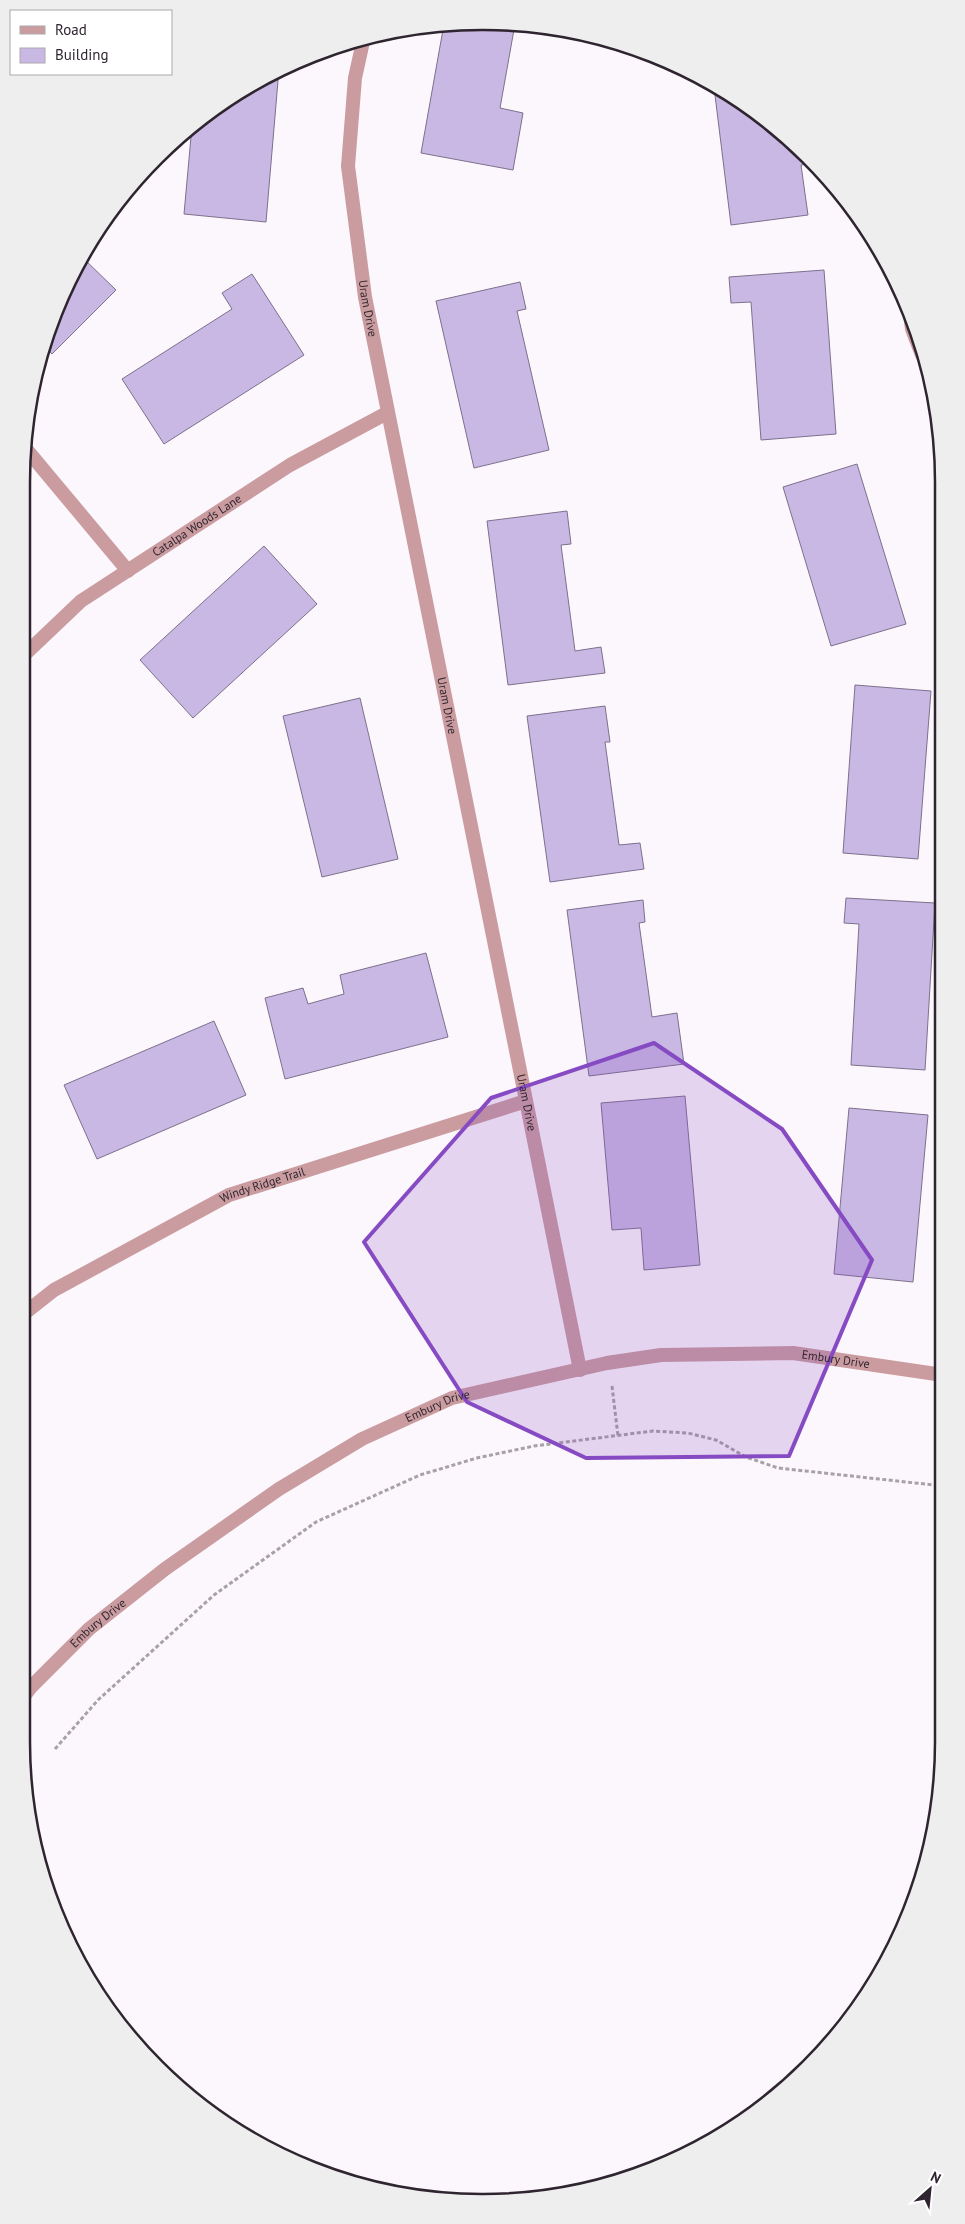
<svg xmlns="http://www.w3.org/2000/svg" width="965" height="2224" viewBox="0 0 965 2224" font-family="'PT Sans',sans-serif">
<rect width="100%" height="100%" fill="#fcf7fc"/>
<g fill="#c9b8e3" stroke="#7c708d">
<path d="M453 22 515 24 500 108 523 113 513 170 421 153 444 24Z"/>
<path d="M279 69 266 222 184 214 192 126 202 116Z"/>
<path d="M714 87 739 99 807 163V164L801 165 808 215 731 225Z"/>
<path d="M81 256 116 290 52 354 44 345 46 334Z"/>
<path d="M824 270 836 434 761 440 751 302 731 303 729 277Z"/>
<path d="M252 274 304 355 164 444 122 379 232 309 222 293Z"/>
<path d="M520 282 526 309 517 311 549 450 474 468 436 301Z"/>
<path d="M857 464 906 624 831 646 783 487Z"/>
<path d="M567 511 571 544 561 545 575 651 601 647 605 673 508 685 487 521Z"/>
<path d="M264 546 317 604 193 718 140 660Z"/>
<path d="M855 685 931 691 918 859 843 853Z"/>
<path d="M360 698 398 859 322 877 283 716Z"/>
<path d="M605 706 610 742H605L619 845 640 843 644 869 550 882 527 716Z"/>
<path d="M846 898 935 903 925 1070 851 1065 859 924 844 923Z"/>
<path d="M643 900 645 922 639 923 652 1017 677 1013 684 1064 589 1076 567 910Z"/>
<path d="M426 953 448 1037 285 1079 265 998 303 988 308 1004 344 994 340 975Z"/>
<path d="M214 1021 246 1095 97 1159 64 1085Z"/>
<path d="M685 1096 700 1265 644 1270 641 1228 612 1230 601 1103Z"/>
<path d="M849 1108 928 1115 913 1282 834 1274Z"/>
</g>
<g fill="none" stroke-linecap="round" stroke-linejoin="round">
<g stroke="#a8a1a8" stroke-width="3" stroke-dasharray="4 2.5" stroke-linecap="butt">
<path d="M612 1386 618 1436"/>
<path d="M55 1749 98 1700 214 1595 316 1522 420 1475 477 1458 534 1446 653 1431 688 1433 716 1440 746 1457 778 1468 943 1486"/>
</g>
<path stroke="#ca9c9f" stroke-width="14" d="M27 450 128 571"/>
<g stroke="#ca9c9f" stroke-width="14">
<path id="s1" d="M364 37 355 78 348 166 365 297 580 1370"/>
<path d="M909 307 912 329 922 355"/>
<path id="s2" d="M21 658 81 601 290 465 387 413"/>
<path id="s3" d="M21 1316 54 1290 229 1195 526 1101"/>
<path id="s4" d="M21 1700 31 1687 89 1629 165 1569 279 1489 362 1439 452 1398 607 1363 661 1355 793 1353 943 1375"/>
</g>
</g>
<path fill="#864bc2" fill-opacity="0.2" stroke="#864bc2" stroke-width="4" stroke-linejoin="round" d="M654 1043 782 1129 872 1260 789 1456 586 1458 467 1402 364 1242 491 1098Z"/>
<g text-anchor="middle" stroke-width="4" stroke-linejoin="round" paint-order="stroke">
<g font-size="12" fill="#2f2530" stroke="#fff">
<text dy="4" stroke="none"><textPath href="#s1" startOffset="274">Uram Drive</textPath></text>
<text dy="4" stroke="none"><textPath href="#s2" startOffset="221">Catalpa Woods Lane</textPath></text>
<text dy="4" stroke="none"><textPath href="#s1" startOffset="679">Uram Drive</textPath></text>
<text dy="4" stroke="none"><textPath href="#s1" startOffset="1084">Uram Drive</textPath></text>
<text dy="4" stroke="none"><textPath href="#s3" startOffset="276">Windy Ridge Trail</textPath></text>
<text dy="4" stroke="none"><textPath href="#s4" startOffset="919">Embury Drive</textPath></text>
<text dy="4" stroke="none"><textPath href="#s4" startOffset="514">Embury Drive</textPath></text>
<text dy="4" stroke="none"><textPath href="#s4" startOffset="109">Embury Drive</textPath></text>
</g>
</g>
<path d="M0 0H965V2224H0ZM482 30H483A452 452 0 0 1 935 482V1742A452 452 0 0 1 483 2194H482A452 452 0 0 1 30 1742V482A452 452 0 0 1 482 30Z" fill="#eee" fill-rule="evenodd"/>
<path fill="none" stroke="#2f2530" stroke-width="2.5" d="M482 30H483A452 452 0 0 1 935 482V1742A452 452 0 0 1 483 2194H482A452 452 0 0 1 30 1742V482A452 452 0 0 1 482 30Z"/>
<rect x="10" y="10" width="162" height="65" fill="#ffffff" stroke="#aca8ac"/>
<rect x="20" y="26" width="25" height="8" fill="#ca9c9f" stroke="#aca8ac"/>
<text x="55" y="35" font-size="15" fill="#2f2530">Road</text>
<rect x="20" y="48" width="25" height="15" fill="#c9b8e3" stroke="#aca8ac"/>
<text x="55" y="60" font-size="15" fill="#2f2530">Building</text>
<g transform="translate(930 2189) rotate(27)" stroke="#ffffff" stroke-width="4" paint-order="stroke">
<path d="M0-4L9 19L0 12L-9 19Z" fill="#2f2530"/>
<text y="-8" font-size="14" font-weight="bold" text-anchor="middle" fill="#2f2530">N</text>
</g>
</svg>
